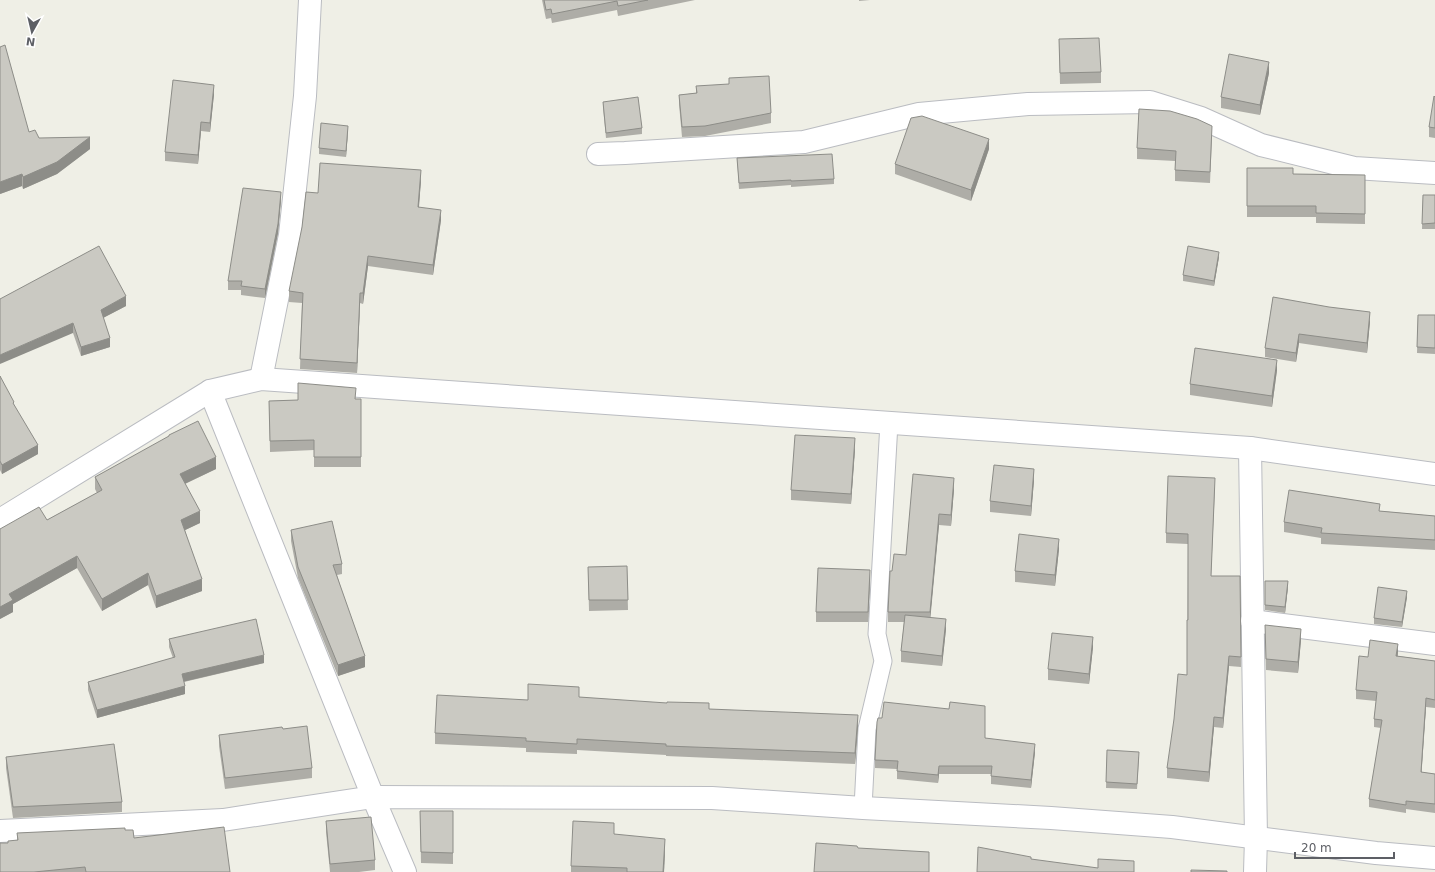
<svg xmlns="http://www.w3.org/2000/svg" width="1435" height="872" viewBox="0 0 1435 872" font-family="'DejaVu Sans',sans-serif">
<rect width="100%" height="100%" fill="#efefe6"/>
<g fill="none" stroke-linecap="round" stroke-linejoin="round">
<g stroke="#babcc1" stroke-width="19">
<path id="lane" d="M863 808 867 729 883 661 877 634 889 423"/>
</g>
<g stroke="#babcc1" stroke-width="24">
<g id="street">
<path d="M598 154 625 153 804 142 919 114 1028 104 1150 102 1201 118 1261 145 1354 168 1435 173"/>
<path d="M261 379 290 235 305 96 310 0"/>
<path d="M210 391 373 797 405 872"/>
<path d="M1250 448 1256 838 1255 872"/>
<path d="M0 520 210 391 261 379 1250 448 1435 474"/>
<path d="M1252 621 1435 644"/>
<path d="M0 831 223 820 373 797 712 798 863 808 1051 818 1172 827 1376 853 1435 858"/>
</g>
</g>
<use href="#lane" stroke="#fff" stroke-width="17"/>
<use href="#street" stroke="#fff" stroke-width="22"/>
</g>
<g fill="#aeada7">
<path d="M542 0H695L618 16 617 10 552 23 551 18 546 19Z"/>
<path d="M859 0H870L859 1Z"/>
<path d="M1059 39 1101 72V83L1060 84Z"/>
<path d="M1269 73 1260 115 1221 108V97Z"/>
<path d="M696 86 771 113V123L705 136 682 137 679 104V95L696 93Z"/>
<path d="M214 94 210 132 201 131 198 164 165 161V152Z"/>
<path d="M1435 97V138L1429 137V127Z"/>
<path d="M603 102 642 128V134L606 138 603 107Z"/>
<path d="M348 131 346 157 319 154V148Z"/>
<path d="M29 132 39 138 90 149 57 174 23 189 22 186 0 194Z"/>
<path d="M1212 137 1210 183 1175 181V161L1137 159V148Z"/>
<path d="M989 149 971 201 895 174V164Z"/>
<path d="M737 158 834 179V184L791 187V185L739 189Z"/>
<path d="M1247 168 1293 174 1365 175V224L1316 223V217H1247Z"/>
<path d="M421 180 419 207 441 220 433 275 368 266 363 304 360 303 357 373 300 369 302 303 289 302V291L318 193Z"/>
<path d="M1423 195H1435V229H1422Z"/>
<path d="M281 200 278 233 265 298 241 295V290H228V281Z"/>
<path d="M1219 257 1214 286 1183 281V275Z"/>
<path d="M1273 297 1370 321 1367 353 1299 343 1296 362 1265 357V348Z"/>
<path d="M0 299 126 306 103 318 110 347 81 356 73 333Z"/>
<path d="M1418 315H1435V354L1417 353Z"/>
<path d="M1277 370 1272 407 1190 395V384Z"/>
<path d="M0 376 38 454 2 474 0 470Z"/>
<path d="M361 399V467H314V450L270 452 269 401Z"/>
<path d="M169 435 216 469 185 484 200 523 185 530 202 591 156 608 148 585 102 611 77 568 13 604V612L0 619 47 520 97 493 95 489V477L169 437Z"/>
<path d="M855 449 851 504 791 500V490Z"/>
<path d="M1034 480 1031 516 990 512V501Z"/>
<path d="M1215 488 1211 576H1240L1241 667 1229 666 1223 728 1214 727 1209 782 1167 778V768L1187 674 1188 544 1166 543V533Z"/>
<path d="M954 489 951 526 939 525 930 617 946 629 942 666 901 662V651L904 622H888V612L892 571 906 555Z"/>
<path d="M1380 511 1435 516V550L1321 544V538L1284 532V522Z"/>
<path d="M291 530 342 564V574L337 575 365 667 338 676 298 578 291 541Z"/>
<path d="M1059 549 1055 586 1015 582V571Z"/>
<path d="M627 566 628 610 589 611 588 567Z"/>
<path d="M870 581 868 622H816V612Z"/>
<path d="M1265 581 1288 587 1285 613 1265 610Z"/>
<path d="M1407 597 1402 627 1374 624V618Z"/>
<path d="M1265 625 1301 640 1298 673 1266 670Z"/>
<path d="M169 639 264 663 184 682 185 694 97 718 88 690V682L173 658 169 647Z"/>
<path d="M1093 647 1089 684 1048 680V669Z"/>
<path d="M1398 652V656L1435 661V708L1426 707 1421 772 1435 774V813L1406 809V813L1369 807V799L1381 728 1374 727V719L1376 701 1356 699V690Z"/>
<path d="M579 697 709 709 858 726 855 764 666 756V755L577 750V754L526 752V748L435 744V733L528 700Z"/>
<path d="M283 729 312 768V778L225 789 219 746V735Z"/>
<path d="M985 738 1035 752 1031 788 991 784V774H939L938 783 897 779V769L875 768V760Z"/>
<path d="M1107 750 1139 757 1137 789 1106 788Z"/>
<path d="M6 757 122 802V812L13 818 6 768Z"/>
<path d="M420 811H453V864L421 863Z"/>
<path d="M326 821 375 860V870L359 872H330L326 832Z"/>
<path d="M125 830 134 838 230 872H0L8 843 17 840V833Z"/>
<path d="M614 834 665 850 664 872H571V866Z"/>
</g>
<g fill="#8d8d88">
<path d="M1269 62V73L1260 115V105Z"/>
<path d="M214 85V94L210 132V123Z"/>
<path d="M201 122V131L198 164V155Z"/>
<path d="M348 126V131L346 157V151Z"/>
<path d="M90 137V149L57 174 23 189V177Z"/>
<path d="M989 139V149L971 201V190Z"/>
<path d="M421 170V180L418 217V207Z"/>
<path d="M22 174V186L0 194V182Z"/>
<path d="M281 192V200L278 233 265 298V289Z"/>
<path d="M441 210V220L433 275V265Z"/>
<path d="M1219 252V257L1214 286V281Z"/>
<path d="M368 256V266L363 304V293Z"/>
<path d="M360 293V303L357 373V363Z"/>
<path d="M126 296V306L101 319V310Z"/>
<path d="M1370 312V321L1367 353V343Z"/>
<path d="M73 323V333L0 364V355Z"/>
<path d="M1299 334V343L1296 362V353Z"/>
<path d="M110 338V347L81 356V347Z"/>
<path d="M1277 360V370L1272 407V396Z"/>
<path d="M855 438V449L851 504V494Z"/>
<path d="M38 445V454L2 474V465Z"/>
<path d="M216 457V469L180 486V474Z"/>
<path d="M1034 469V480L1031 516V506Z"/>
<path d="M954 478V489L951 526V515Z"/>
<path d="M200 511V523L181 532V520Z"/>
<path d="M939 514V525L930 622V612Z"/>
<path d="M1059 539V549L1055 586V575Z"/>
<path d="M77 556V568L13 604V612L0 619V607L9 594Z"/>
<path d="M870 570V581L868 622V612Z"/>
<path d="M148 573V585L102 611V599Z"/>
<path d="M202 579V591L156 608V596Z"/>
<path d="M1288 581V587L1285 613V607Z"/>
<path d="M1407 591V597L1402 627V622Z"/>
<path d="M946 619V629L942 666V656Z"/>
<path d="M1301 629V640L1298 673V662Z"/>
<path d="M1093 637V647L1089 684V674Z"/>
<path d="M1398 644V652L1396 664V656Z"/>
<path d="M264 655V663L182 682V674Z"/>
<path d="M365 656V667L338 676V665Z"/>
<path d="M1229 656V666L1223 728V718Z"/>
<path d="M185 686V694L97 718V710Z"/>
<path d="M1426 698V707L1421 781V772Z"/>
<path d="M858 715V726L855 764V753Z"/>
<path d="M1214 717V727L1209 782V772Z"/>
<path d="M1035 744V752L1031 788V780Z"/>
<path d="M939 766V774L938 783V775Z"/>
<path d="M665 839V850L664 872H663Z"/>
</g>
<g fill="#cac9c2" stroke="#8d8d88">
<path d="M544 0H648L618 6 617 1 552 14 551 9 546 10Z"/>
<path d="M1099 38 1101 72 1060 73 1059 39Z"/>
<path d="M5 45 29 132 35 130 39 138 90 137 57 162 23 177 22 174 0 182V47Z"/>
<path d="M1229 54 1269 62 1260 105 1221 97Z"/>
<path d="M769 76 771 113 705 126 682 127 679 95 697 93 696 86 729 84V78Z"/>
<path d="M173 80 214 85 210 123 201 122 198 155 165 152Z"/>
<path d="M1434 96 1435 97V128L1429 127Z"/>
<path d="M638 97 642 128 606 133 603 102Z"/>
<path d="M1139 109 1170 111 1197 119 1212 126 1210 172 1175 170 1176 151 1137 148Z"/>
<path d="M922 116 989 139 971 190 895 164 911 118Z"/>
<path d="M321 123 348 126 346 151 319 148Z"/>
<path d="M832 154 834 179 791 181V180L739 183 737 158Z"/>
<path d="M320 163 421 170 418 207 441 210 433 265 368 256 363 293H360L357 363 300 359 303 293 289 291 302 227 306 192 318 193Z"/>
<path d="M1247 168H1293V174L1365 175V214L1316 213V206H1247Z"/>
<path d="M243 188 281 192 278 224 265 289 241 286 242 281H228Z"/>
<path d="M1423 195H1435V223L1422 224Z"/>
<path d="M99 246 126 296 101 310 110 338 81 347 73 323 0 355V299Z"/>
<path d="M1188 246 1219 252 1214 281 1183 275Z"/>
<path d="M1273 297 1329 307 1370 312 1367 343 1299 334 1296 353 1265 348Z"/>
<path d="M1418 315H1435V348L1417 347Z"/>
<path d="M1195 348 1277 360 1272 396 1190 384Z"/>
<path d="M0 376 14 402 13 403 38 445 2 465 0 461Z"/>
<path d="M298 383 356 388 355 399H361V457H314V440L270 441 269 401 298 400Z"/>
<path d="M198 421 216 457 180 474 200 511 181 520 202 579 156 596 148 573 102 599 77 556 9 594 13 600 0 607V529L39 507 47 520 102 490 95 477 169 436V435Z"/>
<path d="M795 435 855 438 851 494 791 490Z"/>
<path d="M994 465 1034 469 1031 506 990 501Z"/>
<path d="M913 474 954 478 951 515 939 514 930 612H888L890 571H892L894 554 906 555Z"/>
<path d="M1168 476 1215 478 1211 576H1240L1241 657 1229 656 1223 718 1214 717 1209 772 1167 768 1174 719 1178 674 1187 675V620H1188V534L1166 533Z"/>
<path d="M1289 490 1380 504 1379 511 1435 516V540L1321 533 1322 528 1284 522Z"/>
<path d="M332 521 342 564 333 565 365 656 338 665 298 567 291 530Z"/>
<path d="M1019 534 1059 539 1055 575 1015 571Z"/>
<path d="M627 566 628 600H589L588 567Z"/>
<path d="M818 568 870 570 868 612H816Z"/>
<path d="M1265 581H1288L1285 607 1265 605Z"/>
<path d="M1378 587 1407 591 1402 622 1374 618Z"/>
<path d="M905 615 946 619 942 656 901 651Z"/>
<path d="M256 619 264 655 182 674 185 686 97 710 88 682 175 657 169 639Z"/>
<path d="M1265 625 1301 629 1298 662 1266 659Z"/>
<path d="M1052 633 1093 637 1089 674 1048 669Z"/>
<path d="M1370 640 1398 644 1396 656 1435 661V700L1426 698 1421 772 1435 774V804L1406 801V805L1369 799 1382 720 1374 719 1377 692 1356 690 1359 656 1368 657Z"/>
<path d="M528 684 579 687V697L667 703V702L709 703V709L858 715 855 753 666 746V744L577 739V744L526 741V738L435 733 437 695 528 700Z"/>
<path d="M884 702 949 709 950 702 985 706V738L1035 744 1031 780 991 776 992 766H939L938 775 897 771 898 761 875 760 877 722 878 718H882Z"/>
<path d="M307 726 312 768 225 778 219 735 282 727 283 729Z"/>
<path d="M114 744 122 802 13 807 6 757Z"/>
<path d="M1107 750 1139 752 1137 784 1106 782Z"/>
<path d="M420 811H453V853L421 852Z"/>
<path d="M371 817 375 860 330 864 326 821Z"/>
<path d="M573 821 614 823V834L665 839 663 872H627V868L571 866Z"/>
<path d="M224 827 230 872H86L85 867 34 872H0V843H8V841L18 840 17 833 125 828V830H133L134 838Z"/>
<path d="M816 843 857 846 858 848 929 852V872H814Z"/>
<path d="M978 847 1031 857V859L1098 868V859L1134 861V872H977Z"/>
<path d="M1191 870 1227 871V872H1191Z"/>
</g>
<g transform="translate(32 32) rotate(188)" stroke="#ffffff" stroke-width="3" paint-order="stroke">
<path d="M0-3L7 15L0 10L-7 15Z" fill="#5d5f65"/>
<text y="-6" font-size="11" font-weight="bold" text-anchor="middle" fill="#5d5f65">N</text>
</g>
<path d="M1295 852v6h99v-6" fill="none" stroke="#5d5f65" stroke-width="2"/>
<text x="1301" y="852" font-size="12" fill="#5d5f65" stroke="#ffffff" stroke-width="3" paint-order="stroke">20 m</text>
</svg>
